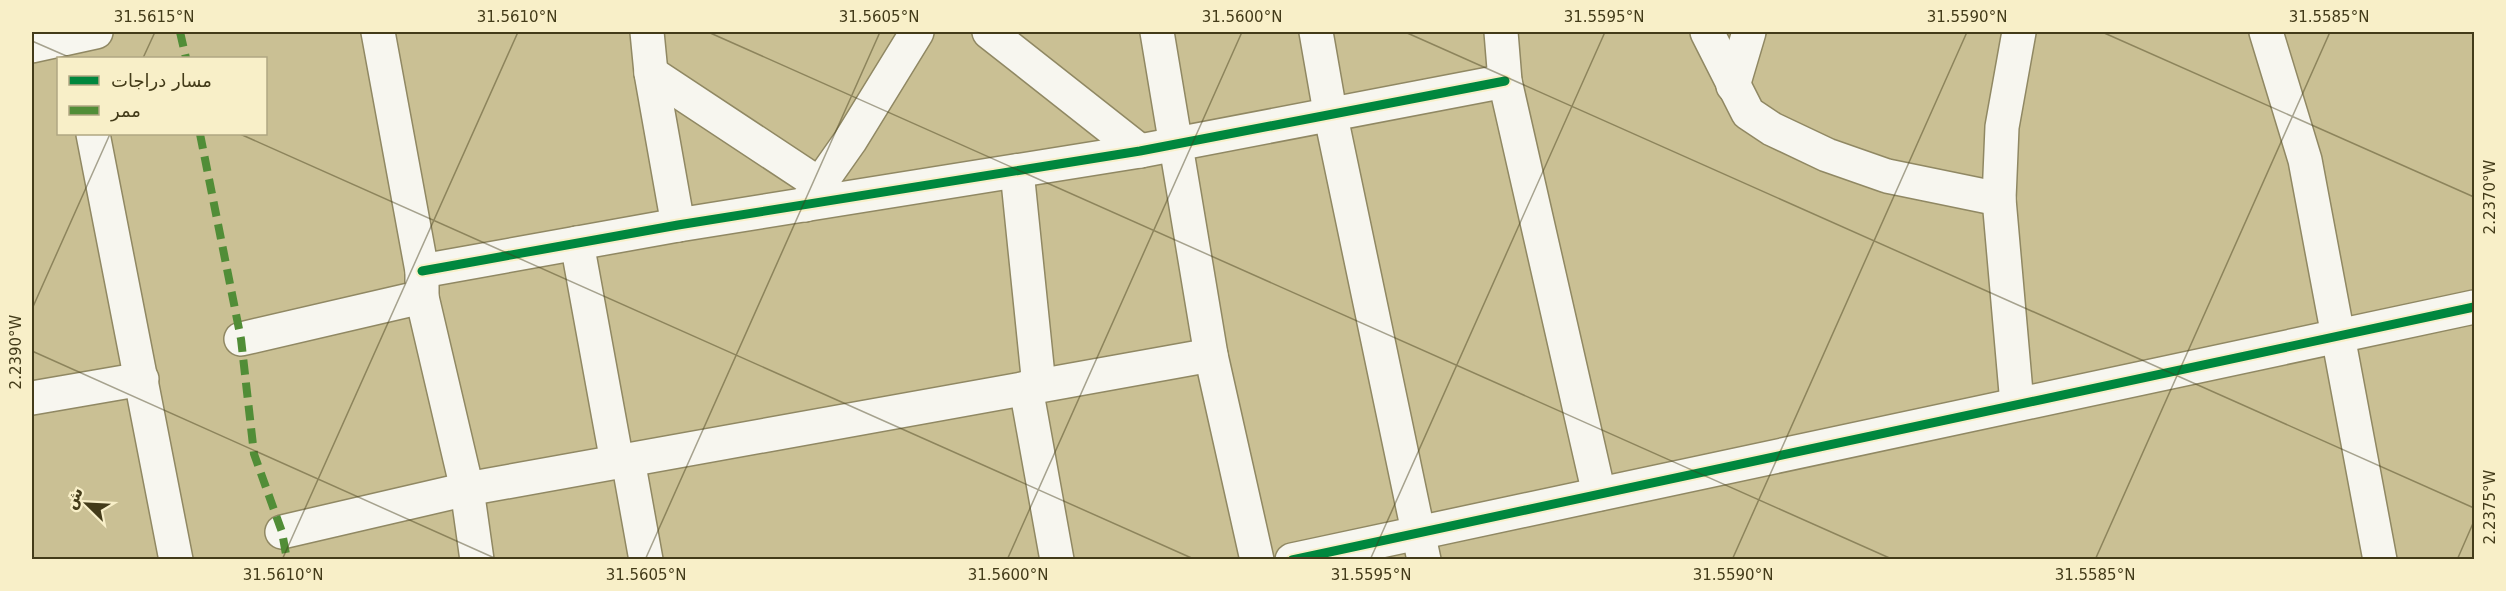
<svg xmlns="http://www.w3.org/2000/svg" width="2506" height="591" viewBox="0 0 2506 591" font-family="'DejaVu Sans','Noto Sans Arabic',sans-serif">
<rect width="100%" height="100%" fill="#cac094"/>
<g fill="none" stroke-linecap="round" stroke-linejoin="round">
<g stroke="#908863" stroke-width="36">
<g id="street">
<path d="M378 32 422 271V297L467 489 477 560"/>
<path d="M647 32 651 73 678 225"/>
<path d="M989 32 1140 151"/>
<path d="M1157 32 1211 355 1257 560"/>
<path d="M1316 32 1330 112 1424 560"/>
<path d="M1501 32 1505 81 1599 494"/>
<path d="M1707 32 1748 113 1772 129 1827 155 1887 176 1999 199"/>
<path d="M2266 32 2305 160 2380 560"/>
<path d="M32 46 96 32"/>
<path d="M651 73 819 184"/>
<path d="M1733 86 1749 32"/>
<path d="M93 134 176 560"/>
<path d="M1017 171 1039 386"/>
<path d="M805 205 850 141 917 32"/>
<path d="M577 243 617 462"/>
<path d="M422 271 678 225 1140 151 1505 81"/>
<path d="M241 339 422 297"/>
<path d="M1026 388 1057 560"/>
<path d="M32 398 142 379"/>
<path d="M2017 404 1999 199 2002 127 2019 32"/>
<path d="M628 460 646 560"/>
<path d="M282 532 467 489 1211 355"/>
</g>
</g>
<g stroke="#908863" stroke-width="36">
<path id="secondary" d="M1292 560 2474 307"/>
</g>
<use href="#street" stroke="#f7f6ef" stroke-width="33"/>
<use href="#secondary" stroke="#f7f6ef" stroke-width="33"/>
<g stroke="#518d37" stroke-width="8" stroke-dasharray="15 8" stroke-linecap="butt">
<path d="M180 32 186 58"/>
<path d="M200 134 241 339 254 454 282 532 287 560"/>
</g>
<g stroke="#f8efc8" stroke-width="13">
<g id="cycleway">
<path d="M422 271 678 225 1140 151 1505 81"/>
<path d="M1292 560 2474 307"/>
</g>
</g>
<use href="#cycleway" stroke="#00873e" stroke-width="9"/>
</g>
<path fill="none" stroke="#433b19" stroke-width="1.5" stroke-opacity="0.45" d="M708 32 1894 560M1405 32 2474 508M2102 32 2474 197M32 41 71 58M143 58 155 32M240 134 1196 560M32 309 110 134M32 351 499 560M282 560 518 32M645 560 880 32M1007 560 1242 32M1370 560 1605 32M1732 560 1967 32M2095 560 2330 32M2457 560 2474 521"/>
<rect width="2506" height="591" fill="none" stroke="#f8efc8" stroke-width="66"/>
<rect x="57" y="57" width="210" height="78" fill="#f8efc8" stroke="#b0a782" stroke-width="1.5"/>
<rect x="69" y="76" width="30" height="9" fill="#00873e" stroke="#b0a782" stroke-width="1.5"/>
<text x="111" y="87" font-size="18" fill="#433b19">مسار دراجات</text>
<rect x="69" y="106" width="30" height="9" fill="#518d37" stroke="#b0a782" stroke-width="1.5"/>
<text x="111" y="117" font-size="18" fill="#433b19">ممر</text>
<g transform="translate(87 504) rotate(294)" stroke="#f8efc8" stroke-width="4.5" paint-order="stroke">
<path d="M0-4.5L10 22L0 15L-10 22Z" fill="#433b19"/>
<text y="-9" font-size="16" font-weight="bold" text-anchor="middle" fill="#433b19">ش</text>
</g>
<rect x="33" y="33" width="2440" height="525" fill="none" stroke="#433b19" stroke-width="2"/>
<g font-size="15" text-anchor="middle" fill="#433b19">
<text x="154" y="22">31.5615°N</text>
<text x="517" y="22">31.5610°N</text>
<text x="879" y="22">31.5605°N</text>
<text x="1242" y="22">31.5600°N</text>
<text x="1604" y="22">31.5595°N</text>
<text x="1967" y="22">31.5590°N</text>
<text x="2329" y="22">31.5585°N</text>
<text transform="translate(2490 197) rotate(-90)" y="5">2.2370°W</text>
<text transform="translate(16 352) rotate(-90)" y="5">2.2390°W</text>
<text transform="translate(2490 507) rotate(-90)" y="5">2.2375°W</text>
<text x="283" y="580">31.5610°N</text>
<text x="646" y="580">31.5605°N</text>
<text x="1008" y="580">31.5600°N</text>
<text x="1371" y="580">31.5595°N</text>
<text x="1733" y="580">31.5590°N</text>
<text x="2095" y="580">31.5585°N</text>
</g>
</svg>
